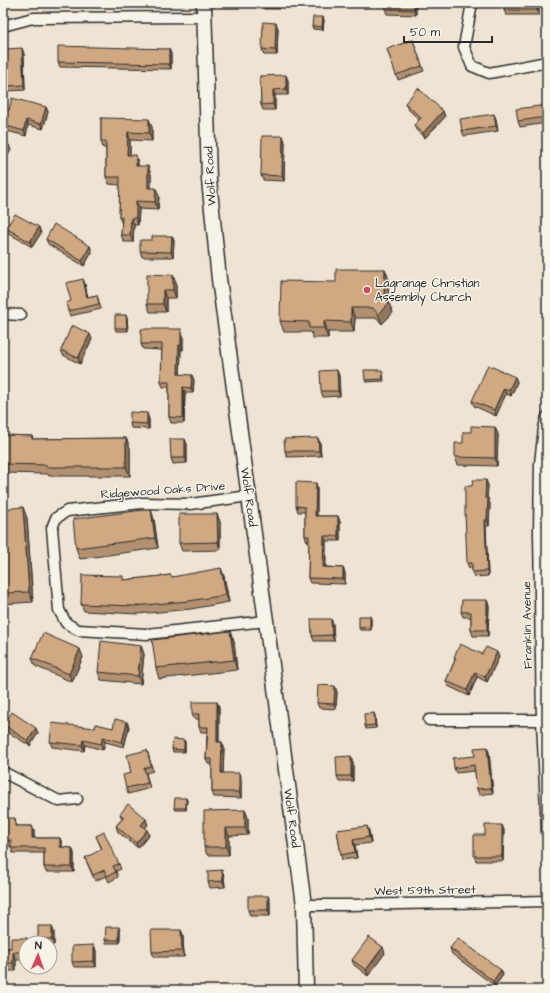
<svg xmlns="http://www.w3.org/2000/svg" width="550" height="993" viewBox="0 0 550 993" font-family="'Architects Daughter',sans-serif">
<rect width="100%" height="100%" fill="#efe4d4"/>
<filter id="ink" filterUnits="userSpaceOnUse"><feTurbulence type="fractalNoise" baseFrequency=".025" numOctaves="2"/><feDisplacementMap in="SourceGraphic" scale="8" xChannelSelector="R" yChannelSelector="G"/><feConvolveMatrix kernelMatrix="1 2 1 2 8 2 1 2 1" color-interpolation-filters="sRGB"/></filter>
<g filter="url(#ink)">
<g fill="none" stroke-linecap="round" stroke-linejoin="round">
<g stroke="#2b2b2b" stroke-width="13">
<g id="street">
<path d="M472 3 464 47 472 66 489 73 547 62"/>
<path d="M3 26 33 18 203 17"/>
<path d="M3 314 21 315"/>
<path d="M547 417 544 428 540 463 539 533 542 720 547 833"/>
<path d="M249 496 191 504 142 503 67 511 56 518 52 528 59 610 66 623 78 630 147 634 266 621"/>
<path d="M429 720H547"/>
<path d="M3 772 59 801 77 799"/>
<path d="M304 905H349L547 901"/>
</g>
</g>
<g stroke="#2b2b2b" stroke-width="17">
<path id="secondary" d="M204 3 209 180 219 279 270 650 304 905 306 990"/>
</g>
<use href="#street" stroke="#f7f3e8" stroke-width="10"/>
<use href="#secondary" stroke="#f7f3e8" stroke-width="14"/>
</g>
<g fill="#b39170" stroke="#2b2b2b">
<path d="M262 3H279V9H264Z"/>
<path d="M416 3V15L387 14 385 9Z"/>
<path d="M504 3H547L539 4V15H506L504 10Z"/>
<path d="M323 17 324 20 323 30 313 29 312 26Z"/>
<path d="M278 28 277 55H264L262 49Z"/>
<path d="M413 40 424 71 398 80 387 49Z"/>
<path d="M22 48 24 54 25 90 9 91 8 86Z"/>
<path d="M169 49 171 54V69L60 67 58 62Z"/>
<path d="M260 76 288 80V95H275V110H263L261 105Z"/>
<path d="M405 103 443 111 445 117 425 138 416 130 414 125 419 120 407 108Z"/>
<path d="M547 105V123L520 127 518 121Z"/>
<path d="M46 107 48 112 43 129 28 125 26 136 3 130V117L9 110Z"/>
<path d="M101 118 152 127V141L130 140V155L138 163V166L151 174V188L159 196 158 210 139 209 138 225H134L133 242H124L121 235 122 224 119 217 120 185 109 184 106 177V148H103L101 141Z"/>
<path d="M496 119 498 131 464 136 462 131Z"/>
<path d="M283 136 285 142 284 181 263 180 261 175Z"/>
<path d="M6 228 41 233 32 247 8 233Z"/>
<path d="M172 236 174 241 173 257H142L140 251 152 240Z"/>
<path d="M46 239 90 246 92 252 84 266 48 244Z"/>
<path d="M385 269 389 280 388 302 393 313 382 324 377 318H355L354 332H328V338H313L311 332H284L280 321 336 282Z"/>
<path d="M173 275 176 282V298H166V312H150L147 304Z"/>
<path d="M83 279 88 297 97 295 101 309 70 316 68 311 71 301Z"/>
<path d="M127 317 128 331H116L115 328Z"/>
<path d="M183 335V350H181L180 374 194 380 193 393H185L184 423H171L169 417V387H163L161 382 162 350 143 349 141 344Z"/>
<path d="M92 339 80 364 63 355 61 350Z"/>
<path d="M337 370 339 376 340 396 323 397 321 391Z"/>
<path d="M383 372 384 381 366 382 365 380Z"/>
<path d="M515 377 517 382 511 396 506 394 496 416 474 406 472 401Z"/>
<path d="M149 419V429L131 428 130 423Z"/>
<path d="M498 434 497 466 458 465 455 457 463 443Z"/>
<path d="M3 435 32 436 33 439 126 438 130 448V476H49L48 474 3 473Z"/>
<path d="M320 443 321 456 287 457 285 451Z"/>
<path d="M187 444V463L173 464 171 458Z"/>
<path d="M316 483 317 488V516H338L340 522V541H326V567L343 568 345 573V584L310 583 308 578 309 541H307L305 536V512H298L296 506Z"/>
<path d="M488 485 487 498 490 504 489 526H486L488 576 474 577 472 572V568H469L467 563Z"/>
<path d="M3 509 27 518 33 602 3 604Z"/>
<path d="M217 514 220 522V550L182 551 179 543Z"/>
<path d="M154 519 158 548 80 559 76 548Z"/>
<path d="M171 575 172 577 224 576 229 602 191 609 137 614 84 611 81 604 124 580Z"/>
<path d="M487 600 489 606 488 636H473L471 630V617H463L461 612Z"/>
<path d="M370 616 371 619V630H360L359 628Z"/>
<path d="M331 619 333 624 334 641H314L312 636Z"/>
<path d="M230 631 234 642 237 670 159 679 156 668Z"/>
<path d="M141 646 144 654 141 684 101 680 98 672Z"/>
<path d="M482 654 499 657 487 682 477 677 469 696 448 686 446 681 455 660 454 657Z"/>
<path d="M83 657 72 682 35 666 32 658Z"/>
<path d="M337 692 336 709 319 708 317 703Z"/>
<path d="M217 702 219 707V742H222L224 747 223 773 241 779V798L214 797 212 792V764H208L206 759 207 732H201L199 727V719H194L192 714Z"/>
<path d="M374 713 375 716 376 728 366 729 365 726Z"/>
<path d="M127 722 129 727 124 747 105 742 103 750 85 745 84 751 52 747 50 742 95 728H113Z"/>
<path d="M4 725 38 733 30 746 6 731Z"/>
<path d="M184 740 185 742V752H173L172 749Z"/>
<path d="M147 750 153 771 146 773 150 788 128 794 126 788 131 773Z"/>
<path d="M489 752 493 793 479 795 477 789 475 771 456 773 454 768 475 756Z"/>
<path d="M353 762V781H339L337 776Z"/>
<path d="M187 800 186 810H175L174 808Z"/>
<path d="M245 810 248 818V835L229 836V855H207L204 847Z"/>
<path d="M120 814 148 825 145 828 147 830 149 835 138 848 118 832 116 826 122 819Z"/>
<path d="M16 824V826H32L34 831V838H60L62 844V847L72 848 74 853V872H46L44 867V853H13L11 846H6L4 840Z"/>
<path d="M337 830 369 831 371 843 355 845 357 858 342 860 341 855Z"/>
<path d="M504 830 503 861H476L474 856 485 835Z"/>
<path d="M96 836 119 864 121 869 116 871 118 877 109 882 106 876 95 881 85 858 102 850Z"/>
<path d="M222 870 224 876 225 887 210 888 208 882Z"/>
<path d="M268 896 270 902V916H250L248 910Z"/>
<path d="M120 930V943H106L105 940Z"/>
<path d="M181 930 183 935 184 957H154L152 952Z"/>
<path d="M54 932V945H50V943H40L38 939Z"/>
<path d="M27 938 29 943H26V960H16V971H3V948H11Z"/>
<path d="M94 945 96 951V967H74L72 962Z"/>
<path d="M450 948 501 970 503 975 495 986 452 954Z"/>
<path d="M385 953 368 976 354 965 352 960Z"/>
</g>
<g fill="#92765b" stroke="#2b2b2b">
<path d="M277 3H279V9L277 4Z"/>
<path d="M414 3H416V15L414 10Z"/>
<path d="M537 3H539V15L537 10Z"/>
<path d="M323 17 324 20 323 30 322 27Z"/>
<path d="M276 23 278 28 277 55 275 50Z"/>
<path d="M22 48 24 54 25 90 24 85Z"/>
<path d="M169 49 171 54V69L169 64Z"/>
<path d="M286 75 288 80V95L286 89Z"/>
<path d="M273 90 275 95V110L273 104Z"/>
<path d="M46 107 48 112 43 129 41 124Z"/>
<path d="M443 111 445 117 425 138 423 133Z"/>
<path d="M494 114 496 119 498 131 496 126Z"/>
<path d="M149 119 152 127V141L149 133Z"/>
<path d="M26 120 28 125 26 136 24 131Z"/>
<path d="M128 132 130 140V163L127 155Z"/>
<path d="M283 136 285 142 284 181 282 176Z"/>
<path d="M9 145 11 150 3 165V156Z"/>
<path d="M136 155 138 163V174L136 166Z"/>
<path d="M148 166 151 174V195L148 188Z"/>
<path d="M156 188 159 196 158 210 155 202Z"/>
<path d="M136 201 139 209 138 225 136 218Z"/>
<path d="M131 218 134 225 133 242 130 235Z"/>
<path d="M39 227 41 233 32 247 30 242Z"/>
<path d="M172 236 174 241 173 257 171 252Z"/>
<path d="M90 246 92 252 84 266 82 261Z"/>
<path d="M385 269 389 280 388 304 389 303 393 313 382 324 378 314 384 298Z"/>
<path d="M173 275 176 282V298L173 290Z"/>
<path d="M83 279 85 284 89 303 87 297Z"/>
<path d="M163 290 166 298V312L163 304Z"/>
<path d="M351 308 355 318 354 332 351 322Z"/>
<path d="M126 315 127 317 128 331 127 328Z"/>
<path d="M324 321 328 332V338L324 328Z"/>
<path d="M181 329 183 335V350L181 345Z"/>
<path d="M90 334 92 339 80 364 78 358Z"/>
<path d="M179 345 181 350 180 379 178 374Z"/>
<path d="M337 370 339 376 340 396 338 391Z"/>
<path d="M192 375 194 380 193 393 191 388Z"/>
<path d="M515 377 517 382 511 396 509 390Z"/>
<path d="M183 387 185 393 184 423 183 418Z"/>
<path d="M504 388 506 394 496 416 494 410Z"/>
<path d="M147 413 149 419V429L147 424Z"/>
<path d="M495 427 498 434 497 466 495 458Z"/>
<path d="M126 438 130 448V476L126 467Z"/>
<path d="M318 438 320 443 321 456 319 451Z"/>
<path d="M185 439 187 444V463L185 458Z"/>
<path d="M486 480 488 485 487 504 485 498Z"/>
<path d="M316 483 317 488V522L315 516Z"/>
<path d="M488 498 490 504 489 526 487 520Z"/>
<path d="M23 507 27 518 33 602 29 592Z"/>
<path d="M151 509 154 519 158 548 155 538Z"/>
<path d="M217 514 220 522V550L218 542Z"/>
<path d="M338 516 340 522V541L338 536Z"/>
<path d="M485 520 486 526 488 576 487 571Z"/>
<path d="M324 536 326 541 325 573 323 567Z"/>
<path d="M221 568 224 576 229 602 226 595Z"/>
<path d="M343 568 345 573V584L343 579Z"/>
<path d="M487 600 489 606 488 636 487 630Z"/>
<path d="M370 616 371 619V630L370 627Z"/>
<path d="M331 619 333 624 334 641 332 635Z"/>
<path d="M230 631 234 642 237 670 234 660Z"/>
<path d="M141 646 144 654 141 684 138 676Z"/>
<path d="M80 649 83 657 72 682 69 674Z"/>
<path d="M497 652 499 657 487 682 485 677Z"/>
<path d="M475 672 477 677 469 696 467 690Z"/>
<path d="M335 686 337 692 336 709 334 704Z"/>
<path d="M217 702 219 707V747L217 742Z"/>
<path d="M374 713 375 716 376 728 375 725Z"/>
<path d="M127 722 129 727 124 747 122 742Z"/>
<path d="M36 728 38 733 30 746 28 741Z"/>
<path d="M103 737 105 742 103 750 101 744Z"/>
<path d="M83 740 85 745 84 751 82 745Z"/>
<path d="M184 740 185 742V752L184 750Z"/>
<path d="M222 742 224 747 223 778 221 773Z"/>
<path d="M487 747 489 752 493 793 491 788Z"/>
<path d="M351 756 353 762V781L351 776Z"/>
<path d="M239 773 241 779V798L239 792Z"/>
<path d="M186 798 187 800 186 810Z"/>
<path d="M245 810 248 818V835L245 828Z"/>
<path d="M15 818 16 824V831L15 826Z"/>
<path d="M146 819 148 825 143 830 141 825Z"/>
<path d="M502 825 504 830 503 861 502 856Z"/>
<path d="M32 826 34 831V843L32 838Z"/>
<path d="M367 826 369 831 371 843 369 837Z"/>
<path d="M226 828 229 836V855L226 847Z"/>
<path d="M147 830 149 835 138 848 136 843Z"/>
<path d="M60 838 62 844V853L60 847Z"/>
<path d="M353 840 355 845 357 858 355 852Z"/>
<path d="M72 848 74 853V872L72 867Z"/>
<path d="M222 870 224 876 225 887 223 881Z"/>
<path d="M268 896 270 902V916L268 910Z"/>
<path d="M52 926 54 932V945L52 939Z"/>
<path d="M119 927 120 930V943L119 940Z"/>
<path d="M181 930 183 935 184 957 182 951Z"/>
<path d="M94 945 96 951V967L94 961Z"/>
<path d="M383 947 385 953 368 976 366 970Z"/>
<path d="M13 952 16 960V971L13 963Z"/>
<path d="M501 970 503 975 495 986 493 981Z"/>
</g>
<g fill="#d0a982" stroke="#2b2b2b">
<path d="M262 3H277V4Z"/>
<path d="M385 3H414V10L385 9Z"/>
<rect x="504" y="3" width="33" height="7"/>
<path d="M313 17H323L322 27 312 26Z"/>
<path d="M263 22 276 23 275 50 262 49Z"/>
<path d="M413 40 422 66 396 75 387 49Z"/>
<path d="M58 46 169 49V64L58 62Z"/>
<path d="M22 48 24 85 8 86 6 49Z"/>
<path d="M286 75V89L273 90V104L261 105 260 76Z"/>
<path d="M418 88 443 111 423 133 414 125 421 118 405 103Z"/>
<path d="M12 98 46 107 41 124 26 120 24 131 3 125V117L5 109 9 110Z"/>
<path d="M547 105V117L518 121 516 109Z"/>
<path d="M494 114 496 126 462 131 460 119Z"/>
<path d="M101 118 149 119V133L128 132 127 155H136V166H148V188H156L155 202 136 201V218H131L130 235H121L122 217H119L120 177H106V141H101Z"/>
<path d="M262 136H283L282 176 261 175Z"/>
<path d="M3 142 9 145 3 156Z"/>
<path d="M15 214 39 227 30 242 6 228Z"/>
<path d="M54 224 90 246 82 261 46 239Z"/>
<path d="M152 236H172L171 252 140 251V240H152Z"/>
<path d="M336 269H385L384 298 389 303 378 314 373 308H351V322L324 321V328H309V322L280 321 281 281 336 282Z"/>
<path d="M147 274 173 275V290H163V304H147Z"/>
<path d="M83 279 87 297 97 295 99 304 68 311 66 303 71 301 66 283Z"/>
<path d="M115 315H126L127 328H115Z"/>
<path d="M72 325 90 334 78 358 61 350Z"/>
<path d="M141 329H181V345H179L178 374 192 375 191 388 183 387V418L169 417V382H161L162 344H141Z"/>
<path d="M488 365 515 377 509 390 504 388 494 410 472 401Z"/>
<path d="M337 370 338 391H321L320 371Z"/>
<path d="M364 370H382L383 379 365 380Z"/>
<path d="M130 412 147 413V424L130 423Z"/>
<path d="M471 426 495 427V458L455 457V443H463V432H471Z"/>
<path d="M3 435 32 436V439L126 438V467H46V465L3 464Z"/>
<path d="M318 438 319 451H285L284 439Z"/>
<path d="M170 439H185V458H171Z"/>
<path d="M473 480H486L485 498H488L487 520H485L487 571 472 572V563H467L465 512V486H472Z"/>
<path d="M296 482 316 483 315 516H338V536H324L323 567 343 568V579L308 578 309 536H305V507L296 506Z"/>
<path d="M23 507 29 592 3 593V509Z"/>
<path d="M151 509 155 538 76 548 73 519Z"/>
<path d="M179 514H217L218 542 179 543Z"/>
<path d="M221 568 226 595 189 601 134 606 81 604 82 575 123 576V580L171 575 172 577Z"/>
<path d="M462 600H487V630H471V612H461Z"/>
<path d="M359 616H370V627L359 628Z"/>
<path d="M311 619H331L332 635 312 636Z"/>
<path d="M230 631 234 660 156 668 152 640Z"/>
<path d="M43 633 80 649 69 674 32 658Z"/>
<path d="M101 641 141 646 138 676 98 672Z"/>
<path d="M460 644 482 654 486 647 497 652 485 677 475 672 467 690 446 681 456 658 454 657Z"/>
<path d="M318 685 335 686 334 704 317 703Z"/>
<path d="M192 702H217V742H222L221 773H239V792H212V759H206L208 727H199V714H192Z"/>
<path d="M12 712 36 728 28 741 4 725Z"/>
<path d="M374 713 375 725 365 726 364 714Z"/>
<path d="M115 719 127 722 122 742 103 737 101 744 83 740 82 745 50 742 52 723 95 728 96 724 113 728Z"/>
<path d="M173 739 184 740V750L172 749Z"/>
<path d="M487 747 491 788 477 789 474 765 454 768 453 758 475 756 474 748Z"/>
<path d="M147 750 151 766 144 768 148 783 126 788 123 775 131 773 127 755Z"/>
<path d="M351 756V776H337L336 757Z"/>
<path d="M175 798H186V808H174Z"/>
<path d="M128 804 146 819 141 825 147 830 136 843 116 826 124 817 120 814Z"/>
<path d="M245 810V828H226V847H204V811Z"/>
<path d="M4 818H15V826H32V838H60V847L72 848V867H44V848H11V840H4Z"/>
<path d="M485 825H502V856H474V835H485Z"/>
<path d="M367 826 369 837 353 840 355 852 341 855 337 830Z"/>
<path d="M104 832 119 864 113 866 116 872 107 876 104 870 93 875 85 858 102 849 96 836Z"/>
<path d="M222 870 223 881 208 882V871Z"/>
<rect x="248" y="896" width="20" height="14"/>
<rect x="38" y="926" width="14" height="13"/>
<path d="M106 927H119V940H105Z"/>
<path d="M151 930H181L182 951 152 952Z"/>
<path d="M369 937 383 947 366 970 352 960Z"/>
<path d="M11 938H27V943H26V952H13V963H3V948H11Z"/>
<path d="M458 938 501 970 493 981 450 948Z"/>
<path d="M94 945V961L72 962V946Z"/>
</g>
</g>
<circle fill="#d1495b" stroke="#f7f3e8" stroke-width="1.5" cx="367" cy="290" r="4"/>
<g text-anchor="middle" stroke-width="3" stroke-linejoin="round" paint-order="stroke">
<g font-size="12" fill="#2b2b2b" stroke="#f7f3e8">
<text transform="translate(210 176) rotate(-93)" y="4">Wolf Road</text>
<text transform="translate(163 490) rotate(-4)" y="4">Ridgewood Oaks Drive</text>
<text transform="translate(249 497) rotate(82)" y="4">Wolf Road</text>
<text transform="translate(527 625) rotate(-91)" y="4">Franklin Avenue</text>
<text transform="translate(292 818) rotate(82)" y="4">Wolf Road</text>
<text transform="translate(425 890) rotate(-1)" y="4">West 59th Street</text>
</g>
<g font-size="12" fill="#2b2b2b" stroke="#f7f3e8" text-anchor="start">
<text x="375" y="287">Lagrange Christian<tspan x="375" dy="14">Assembly Church</tspan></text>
</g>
</g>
<rect width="550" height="993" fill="none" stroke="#f7f3e8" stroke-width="16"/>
<rect x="8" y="8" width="534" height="977" fill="none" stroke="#2b2b2b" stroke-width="1.5" filter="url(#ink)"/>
<g transform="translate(38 955) rotate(2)"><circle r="19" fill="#f7f3e8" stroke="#a5a39c"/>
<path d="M0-3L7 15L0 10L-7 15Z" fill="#d1495b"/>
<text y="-6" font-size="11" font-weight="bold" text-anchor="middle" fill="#2b2b2b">N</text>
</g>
<path d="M404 36v6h88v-6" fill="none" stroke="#2b2b2b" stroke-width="2"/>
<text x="410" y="36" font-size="12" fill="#2b2b2b" stroke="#f7f3e8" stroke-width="3" paint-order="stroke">50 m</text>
</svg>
